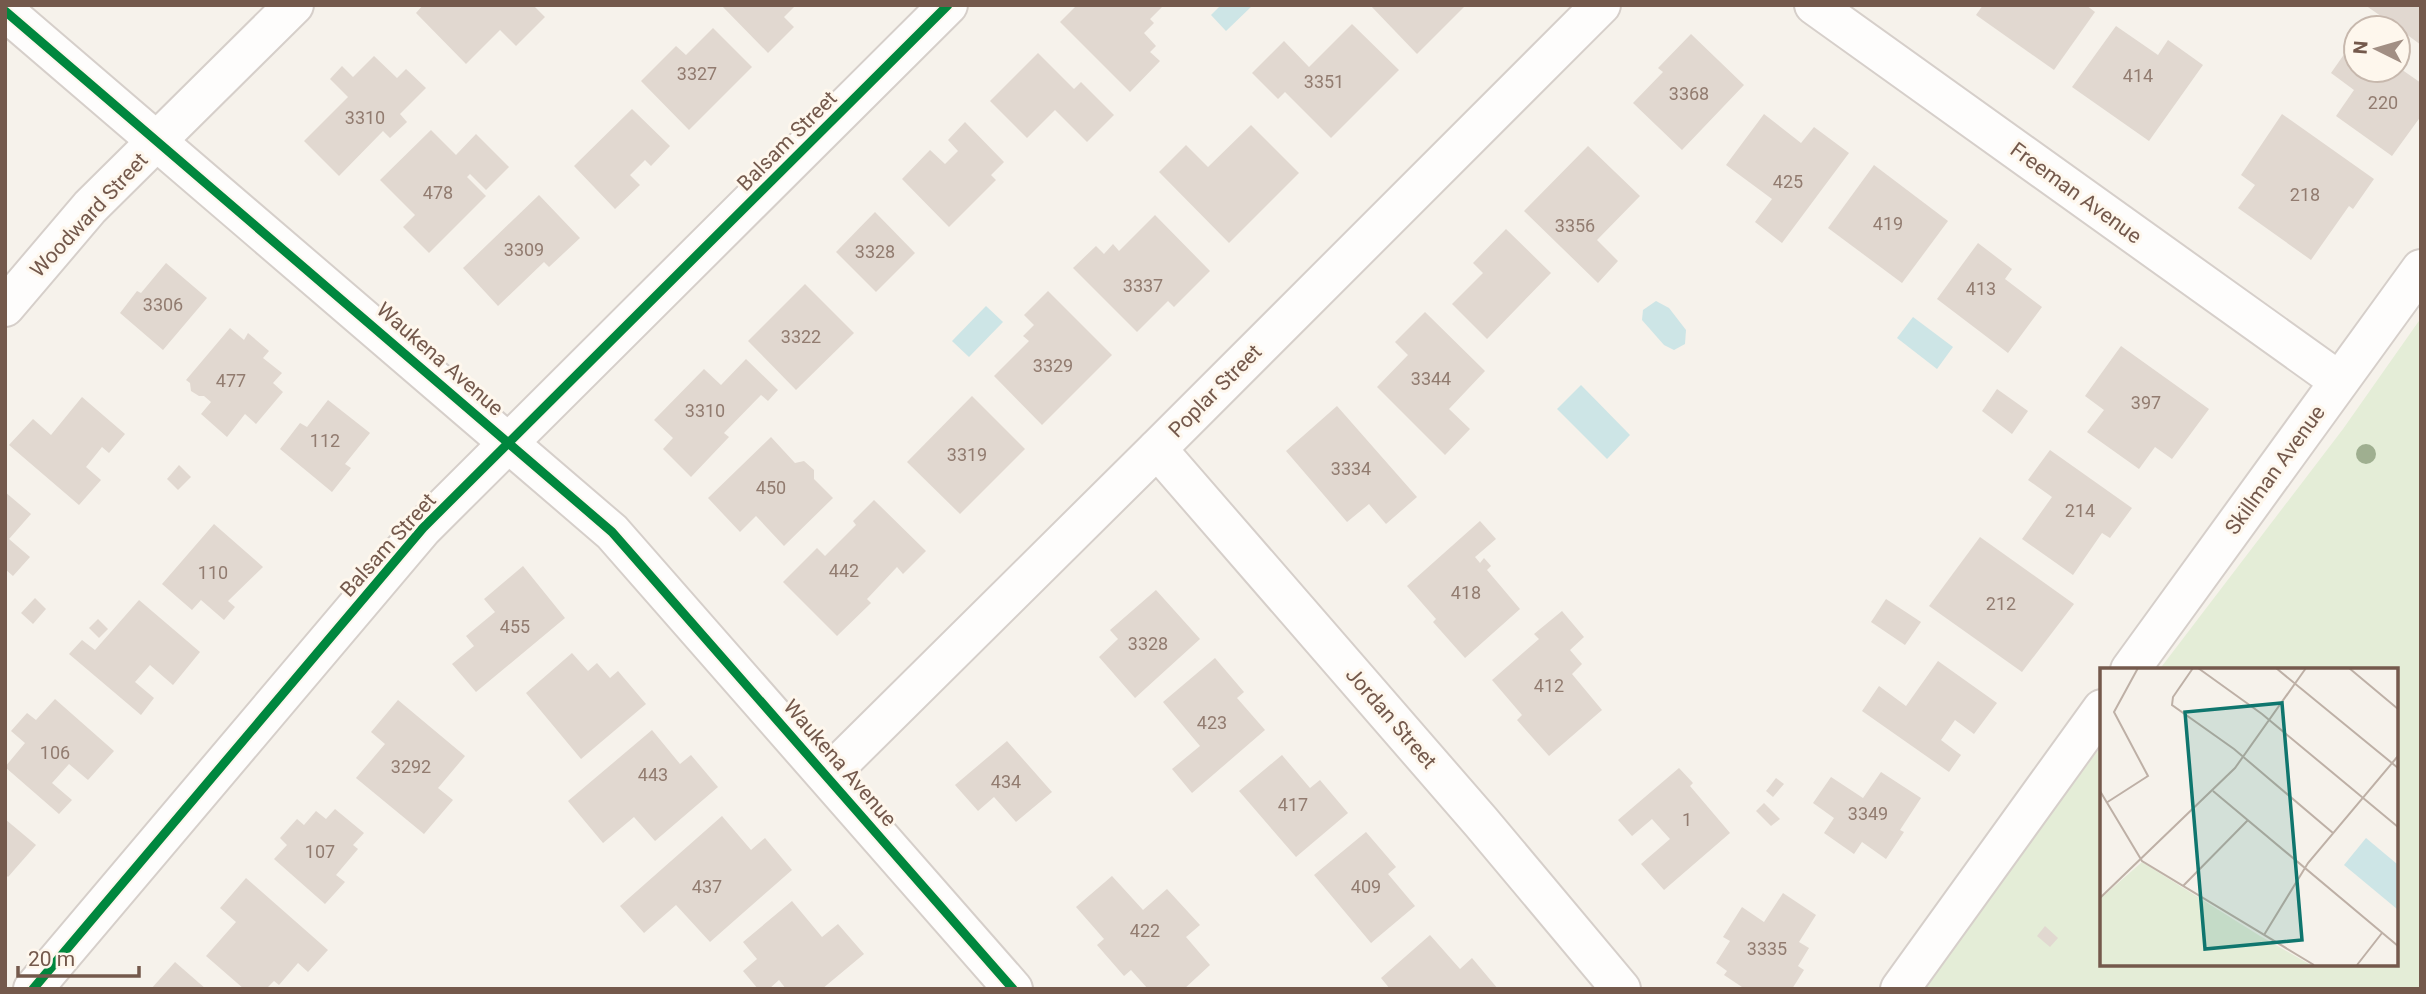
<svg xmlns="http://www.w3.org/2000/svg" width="2426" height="994" viewBox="0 0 2426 994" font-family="Roboto,sans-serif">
<rect width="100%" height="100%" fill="#f6f2eb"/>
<path fill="#e4edd7" d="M2421 318V989H1920L2102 745V964H2396V670H2159L2343 429Z"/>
<g fill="#cde5e6">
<path d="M1221 5H1253L1226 31 1211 15Z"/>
<path d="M1656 301 1669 308 1686 330 1685 344 1674 350 1664 345 1642 320 1643 310Z"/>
<path d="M986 306 1003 322 969 357 952 341Z"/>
<path d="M1913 317 1953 347 1937 369 1897 338Z"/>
<path d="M1581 385 1630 435 1607 459 1557 409Z"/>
</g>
<g fill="#e1d8d0">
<path d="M423 5H533L545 17 516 46 500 30 466 64 416 13Z"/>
<path d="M721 5H796L784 17 794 27 768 53Z"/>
<path d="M1077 5H1159L1162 7 1150 19 1154 23 1144 33 1156 46 1150 52 1160 61 1130 92 1060 22Z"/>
<path d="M1370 5H1466L1417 54Z"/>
<path d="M1983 5H2086L2095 12 2054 70 1976 15Z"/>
<path d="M2365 5H2421V45L2398 28Z"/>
<path d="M1352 24 1399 70 1331 138 1285 92 1278 99 1252 73 1284 41 1309 67Z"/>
<path d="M2116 26 2158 55 2168 40 2203 65 2149 141 2072 87Z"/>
<path d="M713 28 752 67 689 130 641 81 676 46 686 55Z"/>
<path d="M1691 34 1744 85 1682 150 1633 103 1663 72 1658 68Z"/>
<path d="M2352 43 2356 45V70H2398V67L2421 83V116L2392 156 2336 116 2354 90 2331 73Z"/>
<path d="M1038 53 1074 89 1081 82 1114 115 1087 142 1055 110 1027 138 990 101Z"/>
<path d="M374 56 397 78 406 69 426 88 400 114 407 122 390 138 383 131 339 176 304 141 348 97 330 79 342 66 353 77Z"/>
<path d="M632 109 670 146 651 166 645 160 630 175 640 185 615 209 574 166Z"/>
<path d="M1764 114 1801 143 1814 127 1849 153 1782 243 1755 222 1772 199 1726 165Z"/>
<path d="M2282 114 2374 179 2353 209 2349 206 2311 260 2238 208 2255 185 2241 175Z"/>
<path d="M965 122 1004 162 991 175 996 180 949 227 902 179 930 150 945 164 958 151 948 140Z"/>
<path d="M1251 125 1299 173 1229 243 1159 172 1186 145 1208 167Z"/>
<path d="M431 130 456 155 476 134 509 167 486 190 470 174 467 177 486 196 429 253 403 227 415 215 380 180Z"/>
<path d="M1588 146 1640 196 1597 240 1618 261 1598 283 1524 211Z"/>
<path d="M1874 165 1948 221 1902 283 1828 228Z"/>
<path d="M539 195 580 238 549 267 544 262 498 306 463 268Z"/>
<path d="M875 212 915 253 876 292 836 252Z"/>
<path d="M1155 215 1210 271 1174 307 1168 301 1137 332 1073 268 1096 246 1104 254 1113 244 1119 251Z"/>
<path d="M1506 229 1551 273 1487 339 1452 304 1483 273 1473 263Z"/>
<path d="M1978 243 2012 269 2005 279 2042 307 2008 353 1937 299Z"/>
<path d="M166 263 207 298 163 350 120 313 137 291 141 293Z"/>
<path d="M805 284 854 333 796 390 748 341Z"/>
<path d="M1048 291 1112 355 1042 425 994 376 1029 341 1023 336 1034 325 1024 315Z"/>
<path d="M1425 312 1485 371 1449 409 1470 429 1445 455 1377 387 1408 355 1395 342Z"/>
<path d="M230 328 244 340 248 333 269 351 263 358 282 373 273 383 283 392 256 424 245 414 227 437 201 414 211 402 204 396H199L191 391 190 383 186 380Z"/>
<path d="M2121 346 2209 409 2172 459 2155 447 2139 469 2087 432 2104 410 2085 396Z"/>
<path d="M746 359 778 390 768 401 761 395 724 433 729 437 691 477 663 449 673 438 654 420 704 369 721 385Z"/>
<path d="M1997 389 2028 411 2012 434 1982 411Z"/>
<path d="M972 396 1025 449 960 514 907 462Z"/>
<path d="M82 397 125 434 109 453 102 447 86 467 101 480 79 505 9 445 33 419 51 435Z"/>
<path d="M328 400 370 433 345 464 351 468 332 492 280 449 300 423 307 427Z"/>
<path d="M1337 406 1417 497 1386 524 1369 504 1347 522 1286 451Z"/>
<path d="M771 437 795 463 804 461 814 470V479L833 498 784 546 756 516 740 532 708 498Z"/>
<path d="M2050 450 2132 508 2110 538 2102 533 2073 575 2022 539 2052 497 2028 480Z"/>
<path d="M179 465 191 477 178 490 167 479Z"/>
<path d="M5 492 31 514 9 539 30 557 13 576 5 569Z"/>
<path d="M874 500 926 551 903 574 897 567 867 599 871 603 837 636 783 582 817 548 825 556 856 525 853 521Z"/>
<path d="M1480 521 1496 539 1475 557 1480 563 1484 558 1491 566 1487 570 1520 609 1465 658 1433 622 1436 619 1407 586Z"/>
<path d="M214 524 263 567 228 601 235 607 224 620 201 600 192 610 162 584Z"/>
<path d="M1980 537 2074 604 2022 672 1929 606Z"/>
<path d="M523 566 565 618 476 692 452 664 474 646 466 636 495 612 484 599Z"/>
<path d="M1156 590 1200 639 1135 698 1099 657 1118 639 1110 630Z"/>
<path d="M35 598 46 609 33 624 21 613Z"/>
<path d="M1886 599 1921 622 1905 645 1871 622Z"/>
<path d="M139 600 200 652 173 685 150 665 135 682 154 698 141 715 69 654 82 640 95 650Z"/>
<path d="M1562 611 1584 637 1570 650 1582 664 1572 674 1602 710 1549 756 1517 720 1522 715 1492 680 1539 639 1534 634Z"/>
<path d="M98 619 108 629 99 638 89 628Z"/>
<path d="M572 653 588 671 597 663 610 678 618 671 646 704 581 759 526 693Z"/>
<path d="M1215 658 1244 692 1237 698 1265 730 1192 793 1172 769 1200 746 1163 702Z"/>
<path d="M1938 661 1997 703 1974 734 1955 720 1941 740 1961 755 1949 772 1862 711 1879 686 1906 706Z"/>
<path d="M55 699 114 751 88 780 69 764 52 783 72 800 59 814 5 767 25 743 11 731 27 713 36 720Z"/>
<path d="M398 700 465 756 438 788 453 800 424 834 356 778 385 744 371 732Z"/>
<path d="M652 730 680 764 691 755 718 787 655 841 634 817 603 843 568 801Z"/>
<path d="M1007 741 1052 792 1016 822 994 797 978 811 955 785Z"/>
<path d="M1282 755 1310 788 1320 780 1348 813 1296 857 1239 791Z"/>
<path d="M1679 768 1693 783 1690 786 1730 833 1664 890 1641 864 1670 839 1652 819 1632 836 1618 820Z"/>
<path d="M1881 772 1921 798 1900 830 1904 832 1886 859 1862 842 1854 854 1824 833 1834 818 1813 803 1831 777 1863 798Z"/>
<path d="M1776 778 1784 784 1773 797 1766 791Z"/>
<path d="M1764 803 1780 819 1771 826 1756 811Z"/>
<path d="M335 809 364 833 353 845 358 849 336 875 345 882 325 904 274 859 287 845 280 838 297 819 304 825 316 811 326 819Z"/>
<path d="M722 816 751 850 765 838 792 870 710 942 676 905 644 933 620 906Z"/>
<path d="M5 819 36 845 8 877 5 874Z"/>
<path d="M1366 832 1396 867 1388 874 1415 906 1371 943 1314 875Z"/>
<path d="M1112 876 1143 910 1167 889 1200 925 1186 937 1210 965 1184 989H1148L1131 970 1124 976 1097 945 1104 939 1076 907Z"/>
<path d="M246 878 328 950 308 972 298 963 279 985 274 981 266 989H244L206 956 236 922 220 908Z"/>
<path d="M1783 893 1816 915 1799 942 1809 948 1798 966 1804 970 1792 989H1745L1724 975 1727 971 1716 963 1730 941 1723 937 1742 907 1764 922Z"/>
<path d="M792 901 822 937 838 924 864 954 822 989H786L779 980 769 989H758L743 971 757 959 743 942Z"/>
<path d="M2045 926 2058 938 2050 947 2037 936Z"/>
<path d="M1430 935 1460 969 1472 958 1498 989H1390L1381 978Z"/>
<path d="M175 962 206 989H151Z"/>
</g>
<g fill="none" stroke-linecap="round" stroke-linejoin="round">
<g stroke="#d6cfca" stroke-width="42">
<g id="minor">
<path d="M1814 5 2339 381"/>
<path d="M5 11 612 532 1013 989"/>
<path d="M5 307 90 207 294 5"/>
<path d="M1157 449 1481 822 1621 989"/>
<path d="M2130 670 2421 269"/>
<path d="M828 775 1157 449 1601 5"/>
<path d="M33 989 423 528 948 5"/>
<path d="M1900 989 2102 709"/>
</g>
</g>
<use href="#minor" stroke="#fefdfc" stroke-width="38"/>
<g stroke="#fef7ed" stroke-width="13">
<g id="cycleway">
<path d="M5 11 612 532 1013 989"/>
<path d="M33 989 423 528 948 5"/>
</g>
</g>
<use href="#cycleway" stroke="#00873e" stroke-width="9"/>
</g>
<circle fill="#9faf90" cx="2366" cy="454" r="10"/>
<g text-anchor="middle" stroke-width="6" stroke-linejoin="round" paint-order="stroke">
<g font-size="18" fill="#927c70">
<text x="697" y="80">3327</text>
<text x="2138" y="82">414</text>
<text x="1324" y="88">3351</text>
<text x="1689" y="100">3368</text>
<text x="2383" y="109">220</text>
<text x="365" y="124">3310</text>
<text x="1788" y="188">425</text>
<text x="438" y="199">478</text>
<text x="2305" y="201">218</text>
<text x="1888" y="230">419</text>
<text x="1575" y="232">3356</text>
<text x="524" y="256">3309</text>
<text x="875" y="258">3328</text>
<text x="1143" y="292">3337</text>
<text x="1981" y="295">413</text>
<text x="163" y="311">3306</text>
<text x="801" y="343">3322</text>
<text x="1053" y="372">3329</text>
<text x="1431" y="385">3344</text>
<text x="231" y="387">477</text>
<text x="2146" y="409">397</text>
<text x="705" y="417">3310</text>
<text x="325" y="447">112</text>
<text x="967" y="461">3319</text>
<text x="1351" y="475">3334</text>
<text x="771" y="494">450</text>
<text x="2080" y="517">214</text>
<text x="844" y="577">442</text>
<text x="213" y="579">110</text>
<text x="1466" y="599">418</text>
<text x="2001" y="610">212</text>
<text x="515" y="633">455</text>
<text x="1148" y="650">3328</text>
<text x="1549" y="692">412</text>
<text x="1212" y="729">423</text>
<text x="55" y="759">106</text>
<text x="411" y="773">3292</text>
<text x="653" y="781">443</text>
<text x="1006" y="788">434</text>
<text x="1293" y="811">417</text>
<text x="1868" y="820">3349</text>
<text x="1687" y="826">1</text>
<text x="320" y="858">107</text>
<text x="707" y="893">437</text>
<text x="1366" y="893">409</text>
<text x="1145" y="937">422</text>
<text x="1767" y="955">3335</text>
</g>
<g font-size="21" fill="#74594c" stroke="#fef7ed">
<text transform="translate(787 141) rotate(-45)" y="7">Balsam Street</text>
<text transform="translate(2076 193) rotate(36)" y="7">Freeman Avenue</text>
<text transform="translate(89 215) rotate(-47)" y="7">Woodward Street</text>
<text transform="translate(440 359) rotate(41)" y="7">Waukena Avenue</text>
<text transform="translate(1215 391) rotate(-45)" y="7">Poplar Street</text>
<text transform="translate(2275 470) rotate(-54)" y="7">Skillman Avenue</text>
<text transform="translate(388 545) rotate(-48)" y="7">Balsam Street</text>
<text transform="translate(1391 718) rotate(49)" y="7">Jordan Street</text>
<text transform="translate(840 763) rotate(49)" y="7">Waukena Avenue</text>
</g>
</g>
<g transform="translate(2100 668)">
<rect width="298" height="298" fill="#f6f2eb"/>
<path d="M42 194 160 268 211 297H0V231Z" fill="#e4edd7"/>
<path d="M266 170 297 196V241L244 197Z" fill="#cde5e6"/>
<path fill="none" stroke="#beb0a6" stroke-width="2" d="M93 0 73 29 72 37 134 81 233 165M98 0 162 46 298 159M176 0 298 100M249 0 298 41M0 123 42 193 214 297M113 123 298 278M6 135 48 108 14 44 38 0M83 218 148 152M0 230 135 100 206 0M164 267 208 195 298 88M257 297 282 265"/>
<path fill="#0f766e" fill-opacity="0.15" stroke="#0f766e" stroke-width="3.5" d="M182 35 202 272 105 281 85 44Z"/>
<rect width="298" height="298" fill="none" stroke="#74594c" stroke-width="3.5"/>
</g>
<rect width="2426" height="994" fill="none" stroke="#74594c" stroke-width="14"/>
<g transform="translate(2377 49) rotate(275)"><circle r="33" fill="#fef7ed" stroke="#c7b8ad" stroke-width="2"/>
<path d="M0-5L12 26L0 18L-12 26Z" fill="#a28f84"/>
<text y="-10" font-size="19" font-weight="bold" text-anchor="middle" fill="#74594c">N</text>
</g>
<path d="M18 966v10h121v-10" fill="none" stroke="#74594c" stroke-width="3.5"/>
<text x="28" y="966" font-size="21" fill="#74594c" stroke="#fef7ed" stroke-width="5" paint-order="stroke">20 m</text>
</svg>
